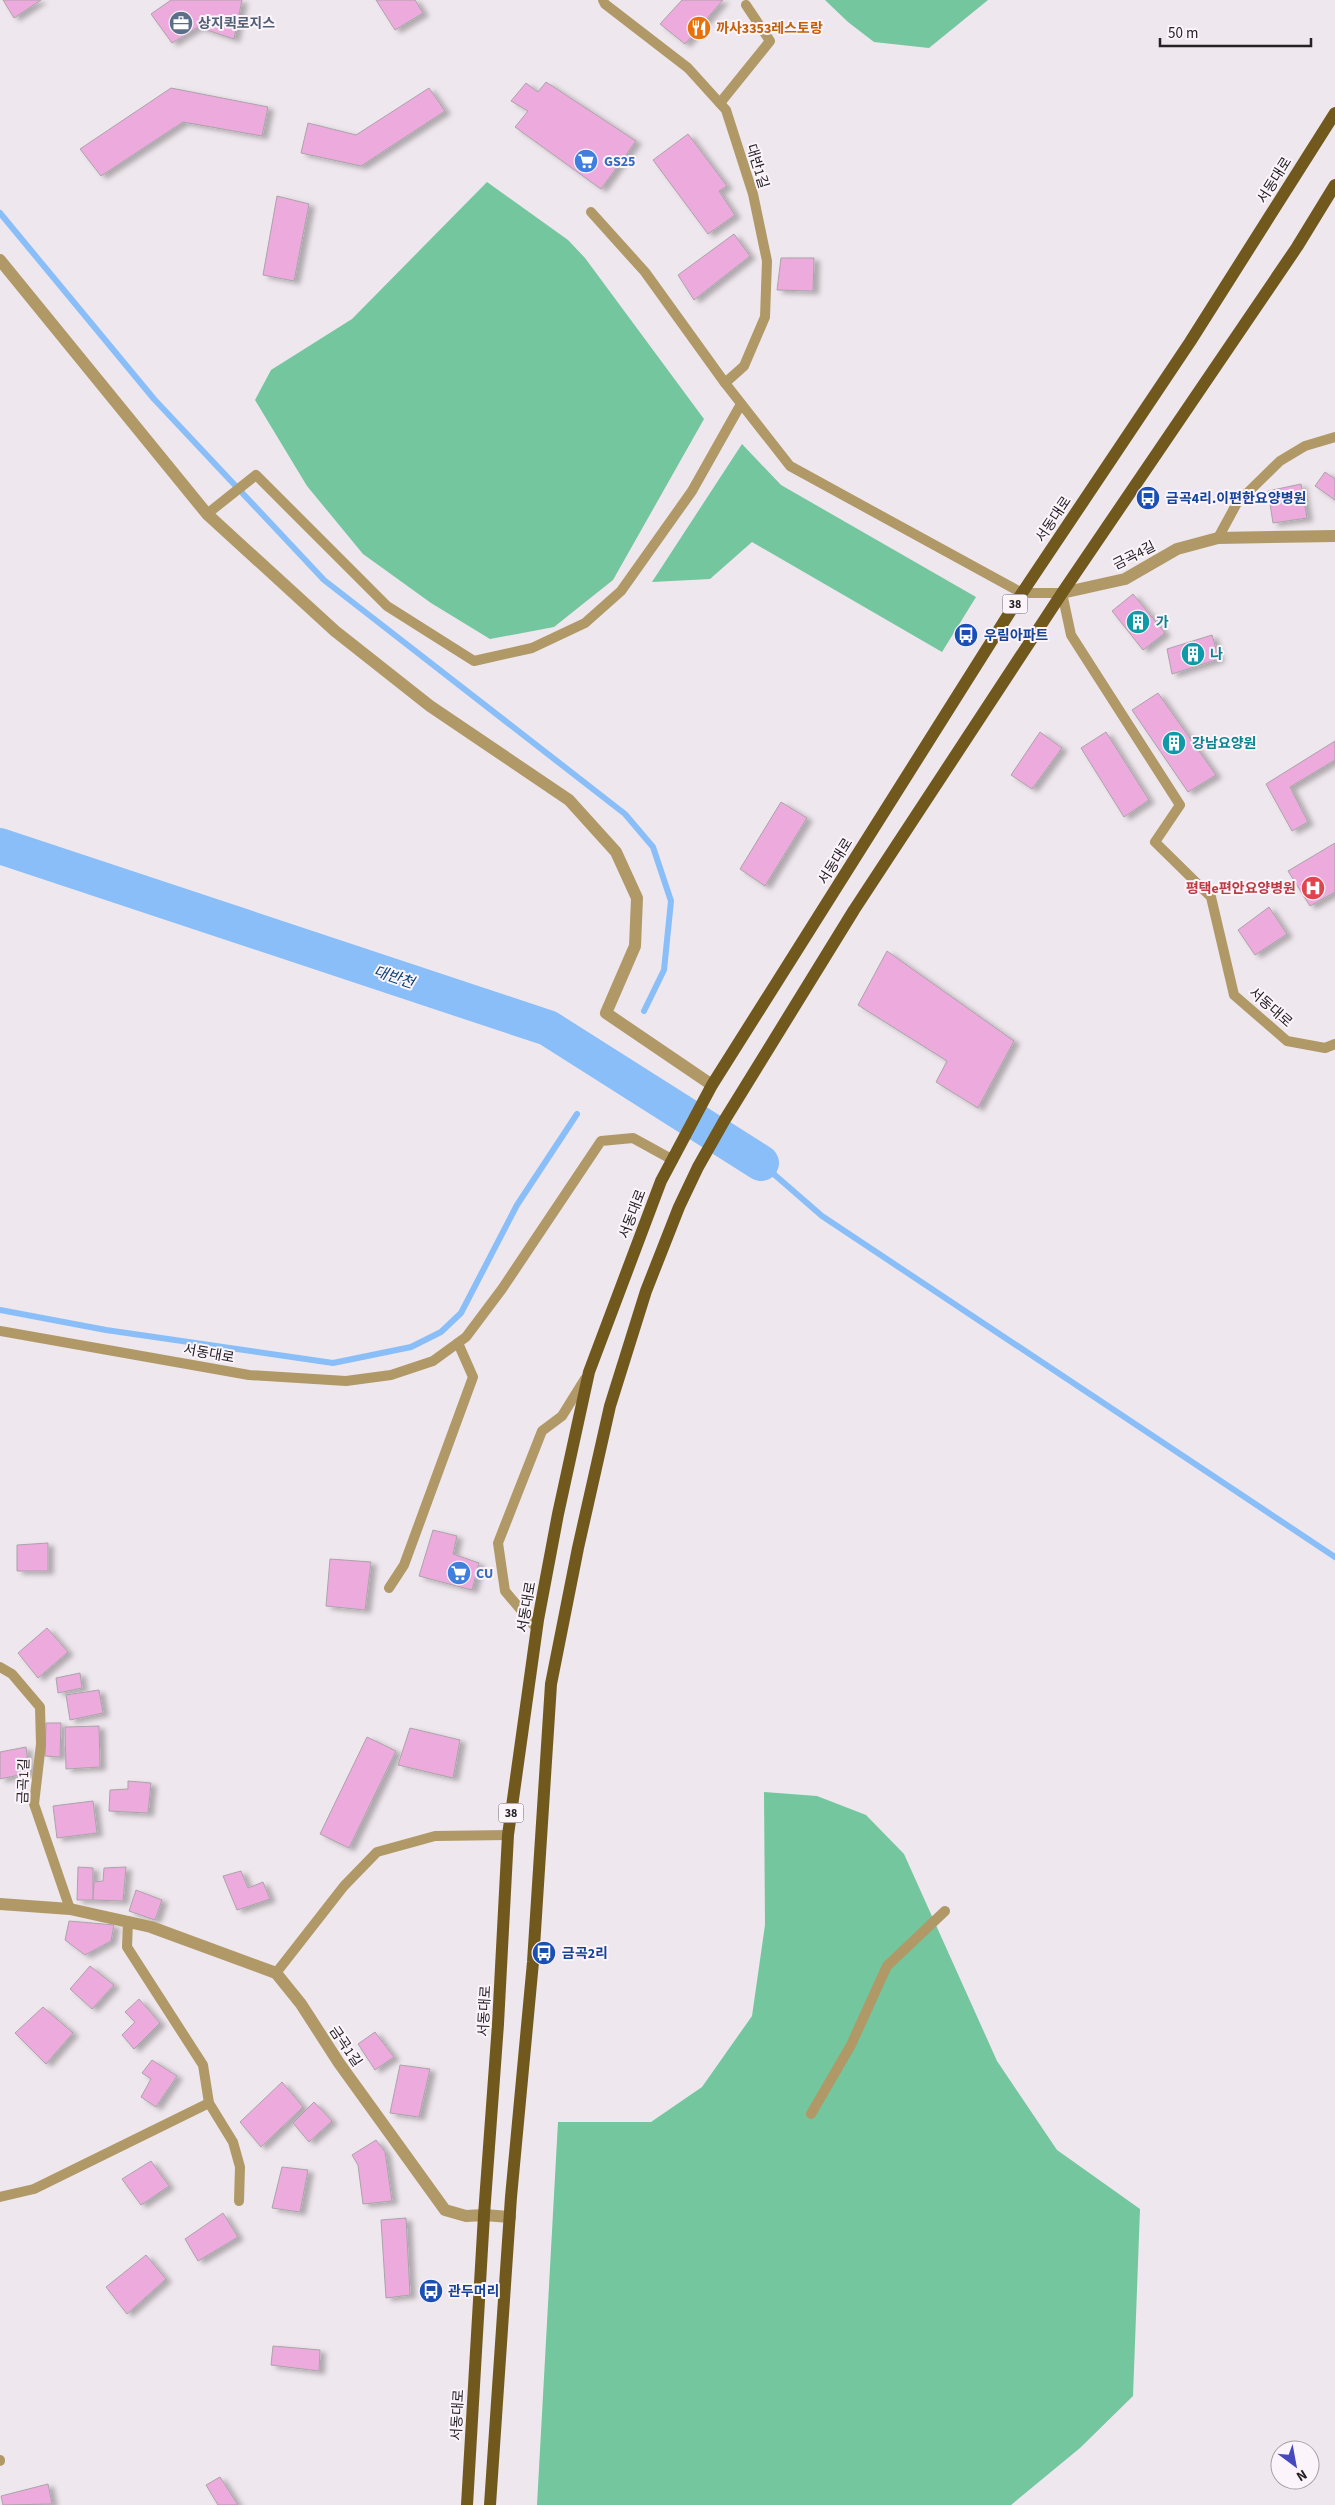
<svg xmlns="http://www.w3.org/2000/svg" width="1335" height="2505" viewBox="0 0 1335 2505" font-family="'Source Sans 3','Noto Sans KR',sans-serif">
<defs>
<filter id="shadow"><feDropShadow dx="5.5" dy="3" stdDeviation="2.5" flood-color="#0004"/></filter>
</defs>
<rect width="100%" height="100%" fill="#eee7ed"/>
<g fill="#73c69d">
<path d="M825 0H988L929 48 874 42 848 22Z"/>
<path d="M487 182 568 240 585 258 704 419 613 580 554 627 490 639 431 603 363 554 307 486 255 400 271 370 352 319Z"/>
<path d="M742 444 781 485 976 597 942 652 752 542 710 579 652 582Z"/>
<path d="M764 1792 817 1796 866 1815 904 1854 997 2061 1057 2150 1140 2209 1133 2396 1080 2448 1011 2505H537L558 2122H651L702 2087 752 2016 765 1925Z"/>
</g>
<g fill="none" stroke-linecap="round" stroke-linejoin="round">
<g stroke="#89bef9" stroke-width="6">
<path d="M0 213 154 399 324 580 625 814 653 847 671 901 664 970 644 1011"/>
<path d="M761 1163 822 1216 1335 1557"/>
<path d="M0 1310 106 1330 333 1363 411 1347 441 1332 461 1313 517 1205 577 1114"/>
</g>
<path stroke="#89bef9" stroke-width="36" d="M0 846 548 1028 761 1163"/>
</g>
<g fill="#ecaadd" stroke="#aba3a9" filter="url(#shadow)">
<path d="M3 0H41L14 18Z"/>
<path d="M171 0H242L234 39 198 27 172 43 151 14Z"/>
<path d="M376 0H415L423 13 395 30Z"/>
<path d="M682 0H723L685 44 660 24Z"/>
<path d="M546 82 636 141 601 189 515 127 528 111 511 101 526 83 538 92Z"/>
<path d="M171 88 268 107 262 136 183 122 101 176 80 149Z"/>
<path d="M429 88 445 111 361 166 301 153 308 123 356 135Z"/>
<path d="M688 134 727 186 719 191 735 215 708 234 653 160Z"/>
<path d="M277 196 309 204 294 281 263 275Z"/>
<path d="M734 234 750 256 694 300 678 275Z"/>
<path d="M781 258H814L813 291 777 290Z"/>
<path d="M1325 472 1335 479V500L1315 486Z"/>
<path d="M1301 484 1307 518 1273 523 1268 491Z"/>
<path d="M1133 594 1165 633 1143 650 1112 611Z"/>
<path d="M1212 635 1219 659 1172 674 1167 649Z"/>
<path d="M1158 693 1216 775 1188 792 1132 710Z"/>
<path d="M1040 732 1062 748 1032 789 1011 775Z"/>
<path d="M1106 732 1149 800 1124 817 1081 748Z"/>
<path d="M1335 741V760L1290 787 1308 822 1292 831 1266 784Z"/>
<path d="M781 802 807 818 765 886 740 869Z"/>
<path d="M1335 843V892L1310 906 1288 871Z"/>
<path d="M1269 907 1287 934 1255 955 1238 930Z"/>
<path d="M887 951 1014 1041 978 1108 936 1082 947 1061 858 1005Z"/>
<path d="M433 1530 457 1536 453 1554 479 1563 472 1590 419 1576Z"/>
<path d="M48 1543V1571H17V1545Z"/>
<path d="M330 1559 371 1562 365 1610 326 1606Z"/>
<path d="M47 1628 68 1652 38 1678 18 1653Z"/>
<path d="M80 1673 82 1688 58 1693 56 1678Z"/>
<path d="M99 1690 103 1713 70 1720 66 1695Z"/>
<path d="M46 1723H61L60 1757 45 1756Z"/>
<path d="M99 1726 100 1767 66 1769 65 1727Z"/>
<path d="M410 1728 460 1740 453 1778 398 1765Z"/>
<path d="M367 1737 396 1751 349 1848 320 1834Z"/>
<path d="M26 1747 29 1773 0 1779V1752Z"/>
<path d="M128 1781 151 1783 148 1813 109 1811 110 1790 128 1789Z"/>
<path d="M93 1801 97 1833 57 1838 53 1806Z"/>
<path d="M78 1867 93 1868V1900H77Z"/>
<path d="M126 1867 123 1901 93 1900 94 1882 103 1881 104 1868Z"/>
<path d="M241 1871 248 1888 263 1882 270 1899 237 1910 223 1876Z"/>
<path d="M136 1890 162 1900 155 1920 129 1911Z"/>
<path d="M69 1921 114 1925 111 1941 85 1955 65 1940Z"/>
<path d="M90 1966 114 1985 92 2009 70 1989Z"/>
<path d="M139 1999 160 2023 134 2049 122 2035 135 2022 125 2012Z"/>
<path d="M43 2007 73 2033 46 2064 15 2033Z"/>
<path d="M375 2032 394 2057 375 2070 358 2044Z"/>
<path d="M152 2060 177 2076 156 2107 141 2097 151 2079 142 2073Z"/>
<path d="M400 2065 430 2069 419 2117 390 2113Z"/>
<path d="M282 2082 303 2107 261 2147 240 2122Z"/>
<path d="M314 2102 332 2121 309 2142 293 2123Z"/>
<path d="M376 2140 385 2152 392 2201 363 2204 358 2165 352 2155Z"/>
<path d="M151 2161 169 2186 141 2205 122 2179Z"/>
<path d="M282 2167 308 2170 300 2212 272 2208Z"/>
<path d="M223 2213 238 2237 198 2261 185 2239Z"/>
<path d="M406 2218 410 2295 386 2298 381 2220Z"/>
<path d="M146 2255 166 2279 127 2314 106 2287Z"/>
<path d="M273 2346 320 2350 319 2371 271 2365Z"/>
<path d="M220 2477 238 2505H218L206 2485Z"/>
<path d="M48 2484 52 2504 3 2505 1 2496Z"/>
</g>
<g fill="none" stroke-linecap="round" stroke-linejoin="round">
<g stroke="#b09967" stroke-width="10">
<path d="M603 0 605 4 688 68 726 110 753 194 767 261 765 317 744 366 725 383"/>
<path d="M720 103 770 41 746 5"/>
<path d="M591 212 645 272 725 383 790 466 1022 593H1062L1071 635 1180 805 1155 842 1211 897 1234 995 1287 1041 1325 1048 1335 1044"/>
<path d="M207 514 256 475 387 606 474 661 532 648 585 623 621 591 692 491 741 404"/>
<path d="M1218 538 1237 503 1280 461 1305 446 1335 437"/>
<path d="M0 1331 249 1375 346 1381 391 1375 433 1361 466 1337 502 1289 601 1141 633 1138 673 1160"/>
<path d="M389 1588 404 1565 473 1377 458 1343"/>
<path d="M537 1629 505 1591 498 1543 542 1431 562 1416 585 1379"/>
<path d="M0 1667 12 1674 40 1707 41 1744 34 1804 70 1909"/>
<path d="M128 1921 127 1947 203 2065 209 2103 233 2142 240 2167 239 2201"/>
<path d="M276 1973 344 1886 377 1852 435 1836 508 1835"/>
<path d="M811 2114 851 2045 887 1966 945 1911"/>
<path d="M0 2197 34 2189 209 2103"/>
<path d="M0 2460V2461"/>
</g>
<g stroke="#b09967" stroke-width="12">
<path d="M0 260 207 514 335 631 430 706 569 800 616 852 637 898 635 946 606 1013 712 1085"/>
<path d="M1062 593 1125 579 1177 549 1218 538 1335 536"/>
<path d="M0 1904 70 1909 151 1927 276 1973 301 2004 339 2063 445 2210 466 2216 484 2215 510 2217"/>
</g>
<g stroke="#71591e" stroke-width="12">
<path d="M467 2505 484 2215 498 2024 508 1835 538 1620 558 1514 589 1372 661 1181 712 1085 1022 593 1190 342 1335 113"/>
<path d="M490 2505 511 2197 533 1962 551 1684 578 1548 610 1406 646 1291 679 1207 698 1167 724 1121 854 910 1062 593 1297 247 1335 185"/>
</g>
</g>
<defs>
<g id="office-disc" transform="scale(1.25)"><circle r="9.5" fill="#5c6f8a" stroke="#fcf4fb"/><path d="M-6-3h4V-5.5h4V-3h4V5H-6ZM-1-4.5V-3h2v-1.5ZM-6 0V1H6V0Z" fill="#fff"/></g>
<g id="restaurant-disc" transform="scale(1.25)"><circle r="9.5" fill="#e8710a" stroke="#fcf4fb"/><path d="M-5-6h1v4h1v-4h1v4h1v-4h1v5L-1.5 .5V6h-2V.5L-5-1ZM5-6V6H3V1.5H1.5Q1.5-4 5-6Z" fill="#fff"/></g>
<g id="supermarket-disc" transform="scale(1.25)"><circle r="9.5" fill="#3f7fe0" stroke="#fcf4fb"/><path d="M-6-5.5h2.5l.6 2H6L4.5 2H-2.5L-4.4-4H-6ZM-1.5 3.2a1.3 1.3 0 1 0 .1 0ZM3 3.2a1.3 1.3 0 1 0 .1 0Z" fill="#fff"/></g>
<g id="bus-disc" transform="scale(1.25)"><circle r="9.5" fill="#1a4fb4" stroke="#fcf4fb"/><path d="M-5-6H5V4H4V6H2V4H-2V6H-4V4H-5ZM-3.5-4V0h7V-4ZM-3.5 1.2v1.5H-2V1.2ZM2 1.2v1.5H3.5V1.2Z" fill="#fff"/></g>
<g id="building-disc" transform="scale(1.25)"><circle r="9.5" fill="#0f9aa8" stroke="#fcf4fb"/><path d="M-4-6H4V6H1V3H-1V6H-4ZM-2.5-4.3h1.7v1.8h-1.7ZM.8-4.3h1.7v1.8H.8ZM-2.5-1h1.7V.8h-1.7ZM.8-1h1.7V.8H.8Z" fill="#fff"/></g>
<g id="hospital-disc" transform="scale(1.25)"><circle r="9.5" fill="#e0444e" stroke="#fcf4fb"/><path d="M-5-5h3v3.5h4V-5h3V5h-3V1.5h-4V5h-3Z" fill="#fff"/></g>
</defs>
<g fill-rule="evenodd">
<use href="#office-disc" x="181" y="23"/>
<use href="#restaurant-disc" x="699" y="28"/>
<use href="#supermarket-disc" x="586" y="161"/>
<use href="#bus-disc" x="1148" y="498"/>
<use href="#building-disc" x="1138" y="622"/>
<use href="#bus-disc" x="966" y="635"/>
<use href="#building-disc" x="1193" y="654"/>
<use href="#building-disc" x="1174" y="743"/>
<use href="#hospital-disc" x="1313" y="888"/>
<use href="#supermarket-disc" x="459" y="1573"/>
<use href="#bus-disc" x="544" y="1953"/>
<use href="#bus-disc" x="431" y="2291"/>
</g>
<g text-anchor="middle" stroke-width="4" stroke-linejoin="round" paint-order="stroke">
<g fill="#fcf4fb" stroke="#656164" stroke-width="1">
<rect x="1002.5" y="594.5" width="25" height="19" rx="4"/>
<rect x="498.5" y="1803.5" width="25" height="19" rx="4"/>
</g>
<g font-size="12" font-weight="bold" fill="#242224">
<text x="1015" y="608">38</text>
<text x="511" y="1817">38</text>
</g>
<g font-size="14" font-weight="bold" fill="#4e5e75" stroke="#fcf4fb" text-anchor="start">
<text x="198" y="28">상지퀵로지스</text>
</g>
<g font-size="14" font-weight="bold" fill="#c56008" stroke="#fcf4fb" text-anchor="start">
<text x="716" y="33">까사3353레스토랑</text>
</g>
<g font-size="14" font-weight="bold" fill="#366cbe" stroke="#fcf4fb" text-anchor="start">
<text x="604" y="166">GS25</text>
<text x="476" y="1578">CU</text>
</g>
<g font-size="14" fill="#242224" stroke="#fcf4fb">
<text transform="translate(758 166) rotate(73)" y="5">대반1길</text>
<text transform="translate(1274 180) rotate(-58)" y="5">서동대로</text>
<text transform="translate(1053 519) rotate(-56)" y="5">서동대로</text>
<text transform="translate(1134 555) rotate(-27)" y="5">금곡4길</text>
<text transform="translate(835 861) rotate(-58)" y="5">서동대로</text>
<text transform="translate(1271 1007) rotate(41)" y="5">서동대로</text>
<text transform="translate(632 1214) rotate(-69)" y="5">서동대로</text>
<text transform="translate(209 1353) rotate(10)" y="5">서동대로</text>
<text transform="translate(526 1607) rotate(-80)" y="5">서동대로</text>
<text transform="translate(23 1781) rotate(-88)" y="5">금곡1길</text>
<text transform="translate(484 2011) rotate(-87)" y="5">서동대로</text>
<text transform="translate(346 2046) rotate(56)" y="5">금곡1길</text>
<text transform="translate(457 2415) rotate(-87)" y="5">서동대로</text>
</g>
<g font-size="14" font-weight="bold" fill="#164399" stroke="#fcf4fb" text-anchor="start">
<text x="1166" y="503">금곡4리.이편한요양병원</text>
<text x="984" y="640">우림아파트</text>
<text x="562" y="1958">금곡2리</text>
<text x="448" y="2296">관두머리</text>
</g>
<g font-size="14" font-weight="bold" fill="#0d838f" stroke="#fcf4fb" text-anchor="start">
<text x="1156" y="627">가</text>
<text x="1210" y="659">나</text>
<text x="1192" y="748">강남요양원</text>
</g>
<g font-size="14" font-weight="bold" fill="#be3a42" stroke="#fcf4fb" text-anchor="end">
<text x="1296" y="893">평택e편안요양병원</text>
</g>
<g font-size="15" font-style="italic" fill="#074175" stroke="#fcf4fb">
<text transform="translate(394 977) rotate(18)" y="5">대반천</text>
</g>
</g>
<g transform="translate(1295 2465) rotate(148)"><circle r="24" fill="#fcf4fb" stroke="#a6a0a5"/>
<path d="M0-4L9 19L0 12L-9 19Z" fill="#4649be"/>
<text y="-8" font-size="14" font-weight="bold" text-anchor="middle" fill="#242224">N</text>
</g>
<path d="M1160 38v8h151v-8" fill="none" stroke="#242224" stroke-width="2.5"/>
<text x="1168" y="38" font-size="15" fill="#242224" stroke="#fcf4fb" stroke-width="4" paint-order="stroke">50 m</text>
</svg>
